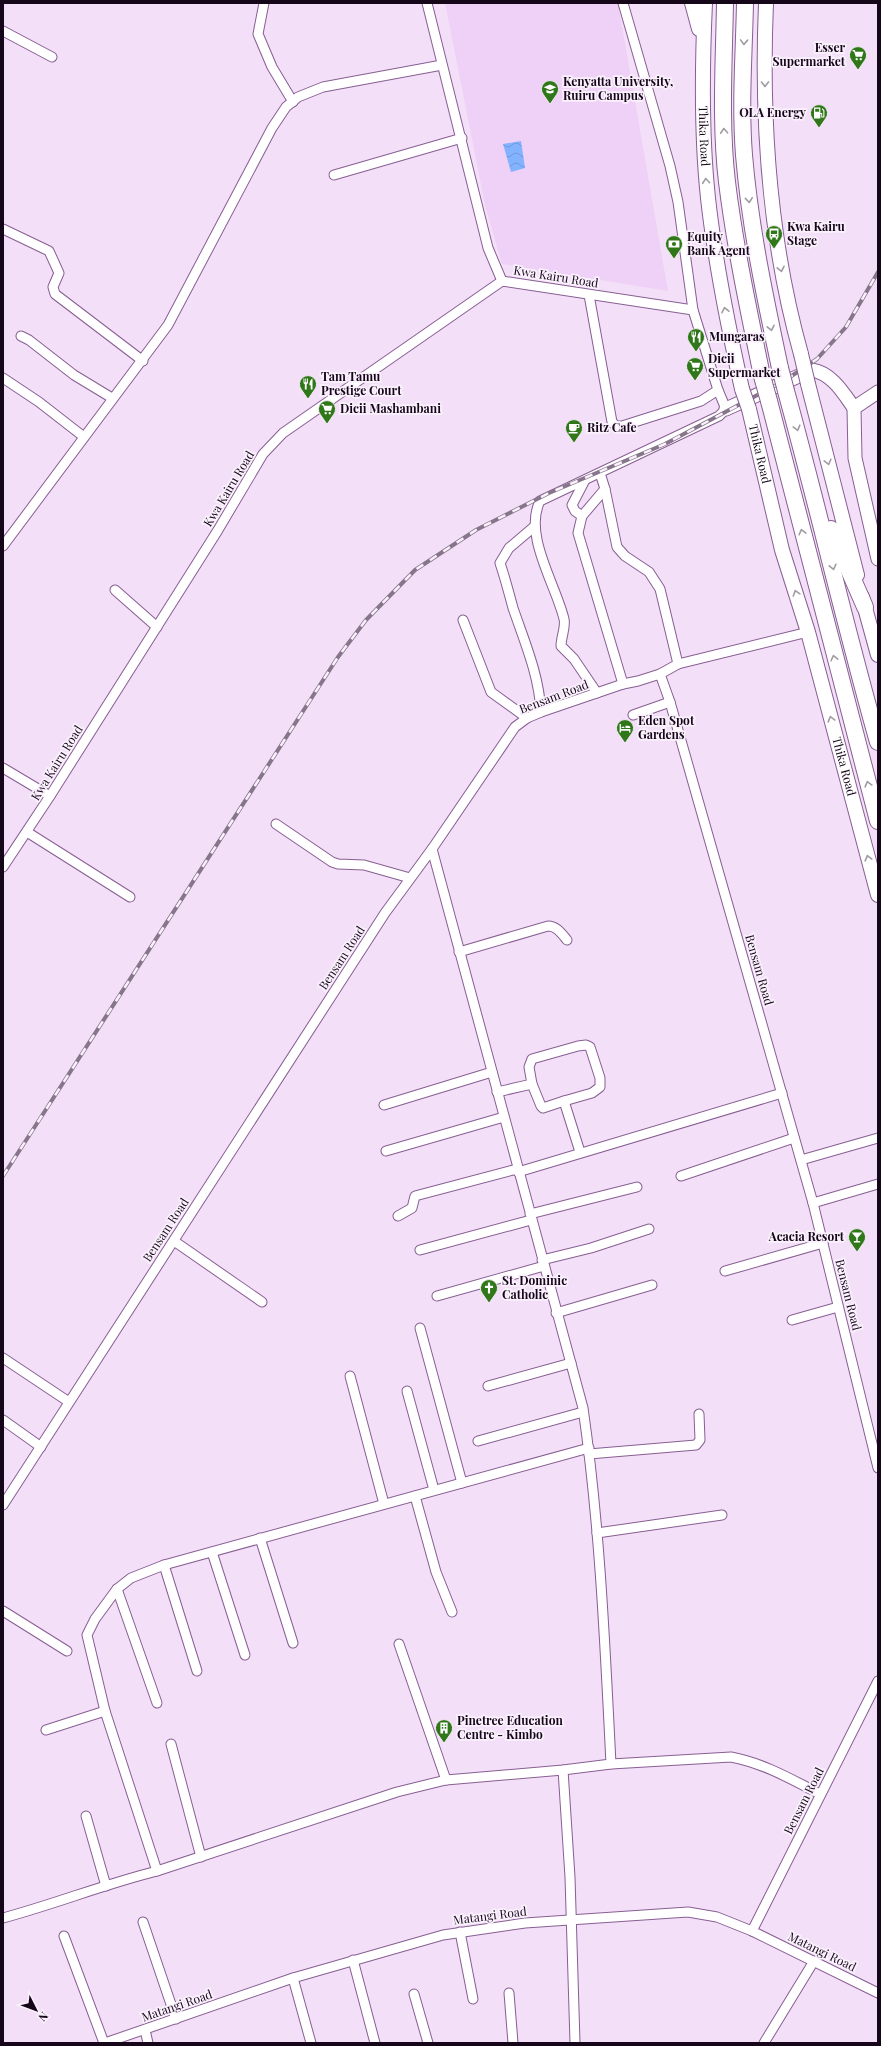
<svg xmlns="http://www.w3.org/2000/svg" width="881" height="2046" viewBox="0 0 881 2046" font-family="'Playfair Display',serif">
<defs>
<pattern id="water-waves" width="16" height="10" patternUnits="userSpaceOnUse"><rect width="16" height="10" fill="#83b3ff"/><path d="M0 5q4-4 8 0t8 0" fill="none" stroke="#7098da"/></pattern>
</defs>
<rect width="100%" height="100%" fill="#f3e0f8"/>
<path fill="#efd0f7" d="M445 3H618L668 291 502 264 485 205Z"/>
<path fill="url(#water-waves)" d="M521 141 525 168 511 172 503 144Z"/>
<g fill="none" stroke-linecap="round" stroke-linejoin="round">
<g stroke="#885e93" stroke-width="11">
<g id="street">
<path d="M264 3 258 34 272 67 293 102"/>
<path d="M427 3 488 248 502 281"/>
<path d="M3 31 52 57"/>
<path d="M334 175 462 138"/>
<path d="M3 229 49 251 59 273 53 287 55 294 143 361"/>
<path d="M589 295 612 422 616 426H622L701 401 718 390 693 310 678 202 670 166 623 3"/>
<path d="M21 336 29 340 74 375 112 398"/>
<path d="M3 378 39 402 84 437"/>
<path d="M600 473 605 489 617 547 625 556 649 572 660 589 678 664 660 674"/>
<path d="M605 489 582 516 578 533 623 684"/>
<path d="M582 516 575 511 572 505 585 480"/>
<path d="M535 526 509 548 500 563C505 578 509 593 513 608 525 643 539 675 541 712"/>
<path d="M3 546 168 325 272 128 286 107 298 97 323 87 442 65"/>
<path d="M115 590 157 627"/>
<path d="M463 620 491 692 527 718"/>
<path d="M678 664 808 632"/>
<path d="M597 693 574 659 561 646C561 637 566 627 564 619 556 585 523 535 540 501L719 416 726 409 718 390"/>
<path d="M633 715 670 702"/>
<path d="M3 768 50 796"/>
<path d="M276 824 332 862 338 864 364 865 410 878"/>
<path d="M27 832 130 897"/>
<path d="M432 849 583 1408C600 1526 605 1645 611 1764"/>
<path d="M3 867 50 796 218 530 263 454 283 433 502 281 693 310"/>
<path d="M459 952 548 926C557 926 562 934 567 940"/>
<path d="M532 1084 541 1106 543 1108 564 1101"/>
<path d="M497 1092 532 1084 529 1067 532 1059 578 1046 586 1045 590 1047 600 1078V1087L592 1093 564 1101 580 1152"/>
<path d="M384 1105 492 1072"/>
<path d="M386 1151 504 1117"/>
<path d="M801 1160 878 1138"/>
<path d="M518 1172 782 1093"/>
<path d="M681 1176 794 1138"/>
<path d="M813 1203 878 1184"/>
<path d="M530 1214 637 1187"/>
<path d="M398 1216 412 1208 415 1196 517 1169"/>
<path d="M174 1241 262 1302"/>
<path d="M420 1250 531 1220"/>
<path d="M542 1260 591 1248 649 1229"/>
<path d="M725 1271 823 1243"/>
<path d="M437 1296 544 1266"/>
<path d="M556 1313 652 1285"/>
<path d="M792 1320 838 1307"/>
<path d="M420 1328 462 1483"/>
<path d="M3 1358 69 1402"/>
<path d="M350 1376 384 1504"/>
<path d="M488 1386 571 1363"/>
<path d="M407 1391 434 1490"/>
<path d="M3 1420 41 1447"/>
<path d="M478 1441 583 1412"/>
<path d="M589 1454 696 1445 700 1440 699 1414"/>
<path d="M415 1496 436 1572 452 1612"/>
<path d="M3 1505 385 913 432 849 515 727 527 718 541 712 623 684 638 681 660 674 670 702 813 1203 878 1468"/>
<path d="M597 1533 722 1515"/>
<path d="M260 1538 293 1643"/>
<path d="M212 1552 245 1655"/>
<path d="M164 1565 197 1671"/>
<path d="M117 1589 157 1703"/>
<path d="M3 1611 67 1651"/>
<path d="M399 1644 446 1780"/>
<path d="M46 1730 105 1711"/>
<path d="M171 1744 201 1857"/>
<path d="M563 1770 570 1877 575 2043"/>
<path d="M86 1816 106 1886"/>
<path d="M157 1871 105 1711 87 1635 95 1619 117 1589 131 1578 164 1565 589 1448"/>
<path d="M3 1918C55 1904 105 1884 157 1871L397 1792 446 1780 563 1770 611 1764 731 1757C763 1763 791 1779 820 1794"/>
<path d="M143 1922 176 2019"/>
<path d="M752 1931 878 1681"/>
<path d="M460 1932 473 1999"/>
<path d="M64 1936 104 2043"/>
<path d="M353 1960 375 2043"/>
<path d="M293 1978 311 2043"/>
<path d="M509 1993 513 2043"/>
<path d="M414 1994 428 2043"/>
<path d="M145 2030 148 2043"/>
<path d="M105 2043 293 1978 443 1935 525 1923 688 1912 717 1917 752 1931 878 1993"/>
<path d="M764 2043 814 1961"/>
</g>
</g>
<g stroke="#885e93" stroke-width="15">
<g id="secondary">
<path d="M878 392 854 408 855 458 878 559"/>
<path d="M726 409 812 370C832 373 844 394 854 408"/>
</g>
</g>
<g stroke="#885e93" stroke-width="16">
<g id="primary">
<path d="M692 3 699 29"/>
<path id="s1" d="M705 3C702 68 701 133 708 198 715 262 728 326 742 389"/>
<path d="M766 3C761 121 769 240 801 354"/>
<path d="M808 384 857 575"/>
<path id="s2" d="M749 409 782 550 808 632 878 895"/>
<path d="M862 597 878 655"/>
</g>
</g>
<g stroke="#885e93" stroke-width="18">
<g id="highway">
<path d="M725 3C724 62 720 123 727 182 735 247 749 312 762 376"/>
<path d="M745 3C744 54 740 104 744 155 750 227 765 297 780 368"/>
<path d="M786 391C818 507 845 626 878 742"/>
<path d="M769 401 878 821"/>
<path d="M831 529 865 607"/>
</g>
</g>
<use href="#street" stroke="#fff" stroke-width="9"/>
<use href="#secondary" stroke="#fff" stroke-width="13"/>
<use href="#primary" stroke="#fff" stroke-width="14"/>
<use href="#highway" stroke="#fff" stroke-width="16"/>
<g stroke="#87768b" stroke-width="4">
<path id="rail" d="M3 1176 338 657 366 620 415 570 476 530 549 493 665 444 784 381 817 359 846 327 878 272"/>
</g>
<use href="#rail" stroke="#faf1fd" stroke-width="2.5" stroke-dasharray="8" stroke-linecap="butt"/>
<g stroke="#885e93" stroke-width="16" stroke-linecap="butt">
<g id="primary-bridge">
<path d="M801 354 808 384"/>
<path d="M742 389 749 409"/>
</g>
</g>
<g stroke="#885e93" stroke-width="18" stroke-linecap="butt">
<g id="highway-bridge">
<path d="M780 368 786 391"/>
<path d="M762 376 769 401"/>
</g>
</g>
<use href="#primary-bridge" stroke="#fff" stroke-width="14"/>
<use href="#highway-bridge" stroke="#fff" stroke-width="16"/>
</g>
<defs><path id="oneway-chevron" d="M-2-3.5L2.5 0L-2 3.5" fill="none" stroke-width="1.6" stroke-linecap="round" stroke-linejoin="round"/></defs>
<g stroke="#a19ba3">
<use href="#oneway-chevron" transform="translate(744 42) rotate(92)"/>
<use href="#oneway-chevron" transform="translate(765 84) rotate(90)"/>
<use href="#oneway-chevron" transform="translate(724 131) rotate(-93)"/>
<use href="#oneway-chevron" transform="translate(706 181) rotate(-95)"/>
<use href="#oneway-chevron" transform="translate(749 200) rotate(84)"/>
<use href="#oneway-chevron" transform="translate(781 269) rotate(78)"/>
<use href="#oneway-chevron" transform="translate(725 310) rotate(-102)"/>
<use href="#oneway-chevron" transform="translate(771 328) rotate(78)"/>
<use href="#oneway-chevron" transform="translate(797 428) rotate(75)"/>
<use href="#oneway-chevron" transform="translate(828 462) rotate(76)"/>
<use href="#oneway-chevron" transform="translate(802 532) rotate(-104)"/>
<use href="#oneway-chevron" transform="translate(833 567) rotate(76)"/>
<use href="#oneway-chevron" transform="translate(796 593) rotate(-108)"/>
<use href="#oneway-chevron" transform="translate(834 658) rotate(-104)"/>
<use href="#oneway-chevron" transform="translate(831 719) rotate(-105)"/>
<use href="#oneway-chevron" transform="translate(868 784) rotate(-105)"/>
<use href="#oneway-chevron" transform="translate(868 858) rotate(-105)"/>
</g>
<defs>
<g id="supermarket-pin" transform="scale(0.9)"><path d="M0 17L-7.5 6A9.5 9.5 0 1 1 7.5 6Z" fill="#307719" stroke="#faf1fd"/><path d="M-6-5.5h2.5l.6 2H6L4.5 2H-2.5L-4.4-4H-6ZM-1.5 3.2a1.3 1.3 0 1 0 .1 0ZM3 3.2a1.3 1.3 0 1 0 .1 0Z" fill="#fff"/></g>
<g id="university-pin" transform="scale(0.9)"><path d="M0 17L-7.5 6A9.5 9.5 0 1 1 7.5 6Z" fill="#307719" stroke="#faf1fd"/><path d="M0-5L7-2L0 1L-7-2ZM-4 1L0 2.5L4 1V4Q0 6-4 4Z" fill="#fff"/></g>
<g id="fuel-pin" transform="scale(0.9)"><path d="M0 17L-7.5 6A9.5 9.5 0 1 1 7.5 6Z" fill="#307719" stroke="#faf1fd"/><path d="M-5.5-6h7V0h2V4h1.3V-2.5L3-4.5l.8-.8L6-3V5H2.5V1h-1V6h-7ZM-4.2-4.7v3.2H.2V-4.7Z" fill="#fff"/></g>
<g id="bus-pin" transform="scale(0.9)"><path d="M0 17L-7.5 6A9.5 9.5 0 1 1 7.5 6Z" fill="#307719" stroke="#faf1fd"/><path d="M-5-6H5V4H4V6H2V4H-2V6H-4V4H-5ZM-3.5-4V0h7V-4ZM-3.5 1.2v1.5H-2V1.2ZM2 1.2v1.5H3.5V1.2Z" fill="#fff"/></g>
<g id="bank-pin" transform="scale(0.9)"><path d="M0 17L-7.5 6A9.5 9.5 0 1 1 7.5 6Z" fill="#307719" stroke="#faf1fd"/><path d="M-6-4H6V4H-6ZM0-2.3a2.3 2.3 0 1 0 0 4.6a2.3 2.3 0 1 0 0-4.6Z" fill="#fff"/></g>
<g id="restaurant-pin" transform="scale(0.9)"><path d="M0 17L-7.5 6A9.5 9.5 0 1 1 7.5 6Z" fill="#307719" stroke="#faf1fd"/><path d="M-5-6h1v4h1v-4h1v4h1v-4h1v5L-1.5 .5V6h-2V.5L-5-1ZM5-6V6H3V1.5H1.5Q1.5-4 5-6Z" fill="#fff"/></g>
<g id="cafe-pin" transform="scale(0.9)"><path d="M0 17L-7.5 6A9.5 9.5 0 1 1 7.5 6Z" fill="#307719" stroke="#faf1fd"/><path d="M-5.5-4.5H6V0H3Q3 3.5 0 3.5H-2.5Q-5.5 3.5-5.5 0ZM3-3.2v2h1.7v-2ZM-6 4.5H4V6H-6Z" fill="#fff"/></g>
<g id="hotel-pin" transform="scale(0.9)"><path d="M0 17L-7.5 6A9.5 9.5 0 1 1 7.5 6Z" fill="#307719" stroke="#faf1fd"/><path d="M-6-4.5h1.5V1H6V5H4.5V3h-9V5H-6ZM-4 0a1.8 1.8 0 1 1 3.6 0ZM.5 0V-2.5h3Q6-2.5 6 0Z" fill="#fff"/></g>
<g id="bar-pin" transform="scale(0.9)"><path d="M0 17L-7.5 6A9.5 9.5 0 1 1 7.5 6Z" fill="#307719" stroke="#faf1fd"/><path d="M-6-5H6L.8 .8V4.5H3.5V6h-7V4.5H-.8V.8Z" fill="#fff"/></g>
<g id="church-pin" transform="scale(0.9)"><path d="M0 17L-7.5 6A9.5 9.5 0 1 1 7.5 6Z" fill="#307719" stroke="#faf1fd"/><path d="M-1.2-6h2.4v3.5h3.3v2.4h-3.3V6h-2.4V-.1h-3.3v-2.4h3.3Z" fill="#fff"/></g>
<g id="building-pin" transform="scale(0.9)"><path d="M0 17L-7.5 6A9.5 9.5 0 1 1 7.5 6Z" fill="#307719" stroke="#faf1fd"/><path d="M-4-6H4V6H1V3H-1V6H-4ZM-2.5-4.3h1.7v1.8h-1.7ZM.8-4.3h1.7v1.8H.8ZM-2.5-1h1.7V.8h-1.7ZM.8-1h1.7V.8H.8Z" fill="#fff"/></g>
</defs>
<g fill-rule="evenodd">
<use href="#supermarket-pin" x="858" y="55"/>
<use href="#university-pin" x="550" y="89"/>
<use href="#fuel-pin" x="819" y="113"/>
<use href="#bus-pin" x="774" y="234"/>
<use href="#bank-pin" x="674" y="244"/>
<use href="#restaurant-pin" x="696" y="337"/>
<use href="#supermarket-pin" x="695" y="366"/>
<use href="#restaurant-pin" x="308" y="384"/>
<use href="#supermarket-pin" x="327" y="409"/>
<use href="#cafe-pin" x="574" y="428"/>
<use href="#hotel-pin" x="625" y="728"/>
<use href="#bar-pin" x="857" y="1237"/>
<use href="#church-pin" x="489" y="1288"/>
<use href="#building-pin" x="444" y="1728"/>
</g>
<g text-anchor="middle" stroke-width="3.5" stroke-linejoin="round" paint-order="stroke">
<g font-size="12" font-weight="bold" fill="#150619" stroke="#faf1fd" text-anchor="start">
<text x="845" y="52" text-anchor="end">Esser<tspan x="845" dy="14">Supermarket</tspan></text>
<text x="563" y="86">Kenyatta University,<tspan x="563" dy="14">Ruiru Campus</tspan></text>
<text x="806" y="117" text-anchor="end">OLA Energy</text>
<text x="787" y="231">Kwa Kairu<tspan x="787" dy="14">Stage</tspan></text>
<text x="687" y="241">Equity<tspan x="687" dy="14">Bank Agent</tspan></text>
<text x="709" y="341">Mungaras</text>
<text x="708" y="363">Dicii<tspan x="708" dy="14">Supermarket</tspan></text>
<text x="321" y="381">Tam Tamu<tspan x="321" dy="14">Prestige Court</tspan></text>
<text x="340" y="413">Dicii Mashambani</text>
<text x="587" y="432">Ritz Cafe</text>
<text x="638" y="725">Eden Spot<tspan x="638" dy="14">Gardens</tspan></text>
<text x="844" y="1241" text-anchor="end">Acacia Resort</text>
<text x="502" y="1285">St. Dominic<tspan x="502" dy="14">Catholic</tspan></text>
<text x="457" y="1725">Pinetree Education<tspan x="457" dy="14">Centre - Kimbo</tspan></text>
</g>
<g font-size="12" fill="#150619" stroke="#faf1fd">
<text dy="4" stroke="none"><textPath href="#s1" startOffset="133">Thika Road</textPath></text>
<text transform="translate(556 277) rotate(9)" y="4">Kwa Kairu Road</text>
<text dy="4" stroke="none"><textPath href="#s2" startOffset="46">Thika Road</textPath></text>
<text transform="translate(229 489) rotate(-59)" y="4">Kwa Kairu Road</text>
<text transform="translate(554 697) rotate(-21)" y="4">Bensam Road</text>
<text transform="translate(57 763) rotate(-58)" y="4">Kwa Kairu Road</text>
<text dy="4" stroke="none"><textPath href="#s2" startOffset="370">Thika Road</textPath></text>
<text transform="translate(342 958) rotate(-57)" y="4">Bensam Road</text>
<text transform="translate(759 970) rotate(74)" y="4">Bensam Road</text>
<text transform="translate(166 1230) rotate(-57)" y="4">Bensam Road</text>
<text transform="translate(848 1295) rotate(76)" y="4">Bensam Road</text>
<text transform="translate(804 1801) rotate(-63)" y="4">Bensam Road</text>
<text transform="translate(490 1916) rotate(-7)" y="4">Matangi Road</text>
<text transform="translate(822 1952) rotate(26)" y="4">Matangi Road</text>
<text transform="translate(177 2006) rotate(-19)" y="4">Matangi Road</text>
</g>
</g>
<rect width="881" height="2046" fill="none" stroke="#150619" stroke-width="8"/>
<g transform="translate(36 2010) rotate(132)" stroke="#faf1fd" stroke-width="3" paint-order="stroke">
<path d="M0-3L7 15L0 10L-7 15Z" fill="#150619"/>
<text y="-6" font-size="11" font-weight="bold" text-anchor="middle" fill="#150619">N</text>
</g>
</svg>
